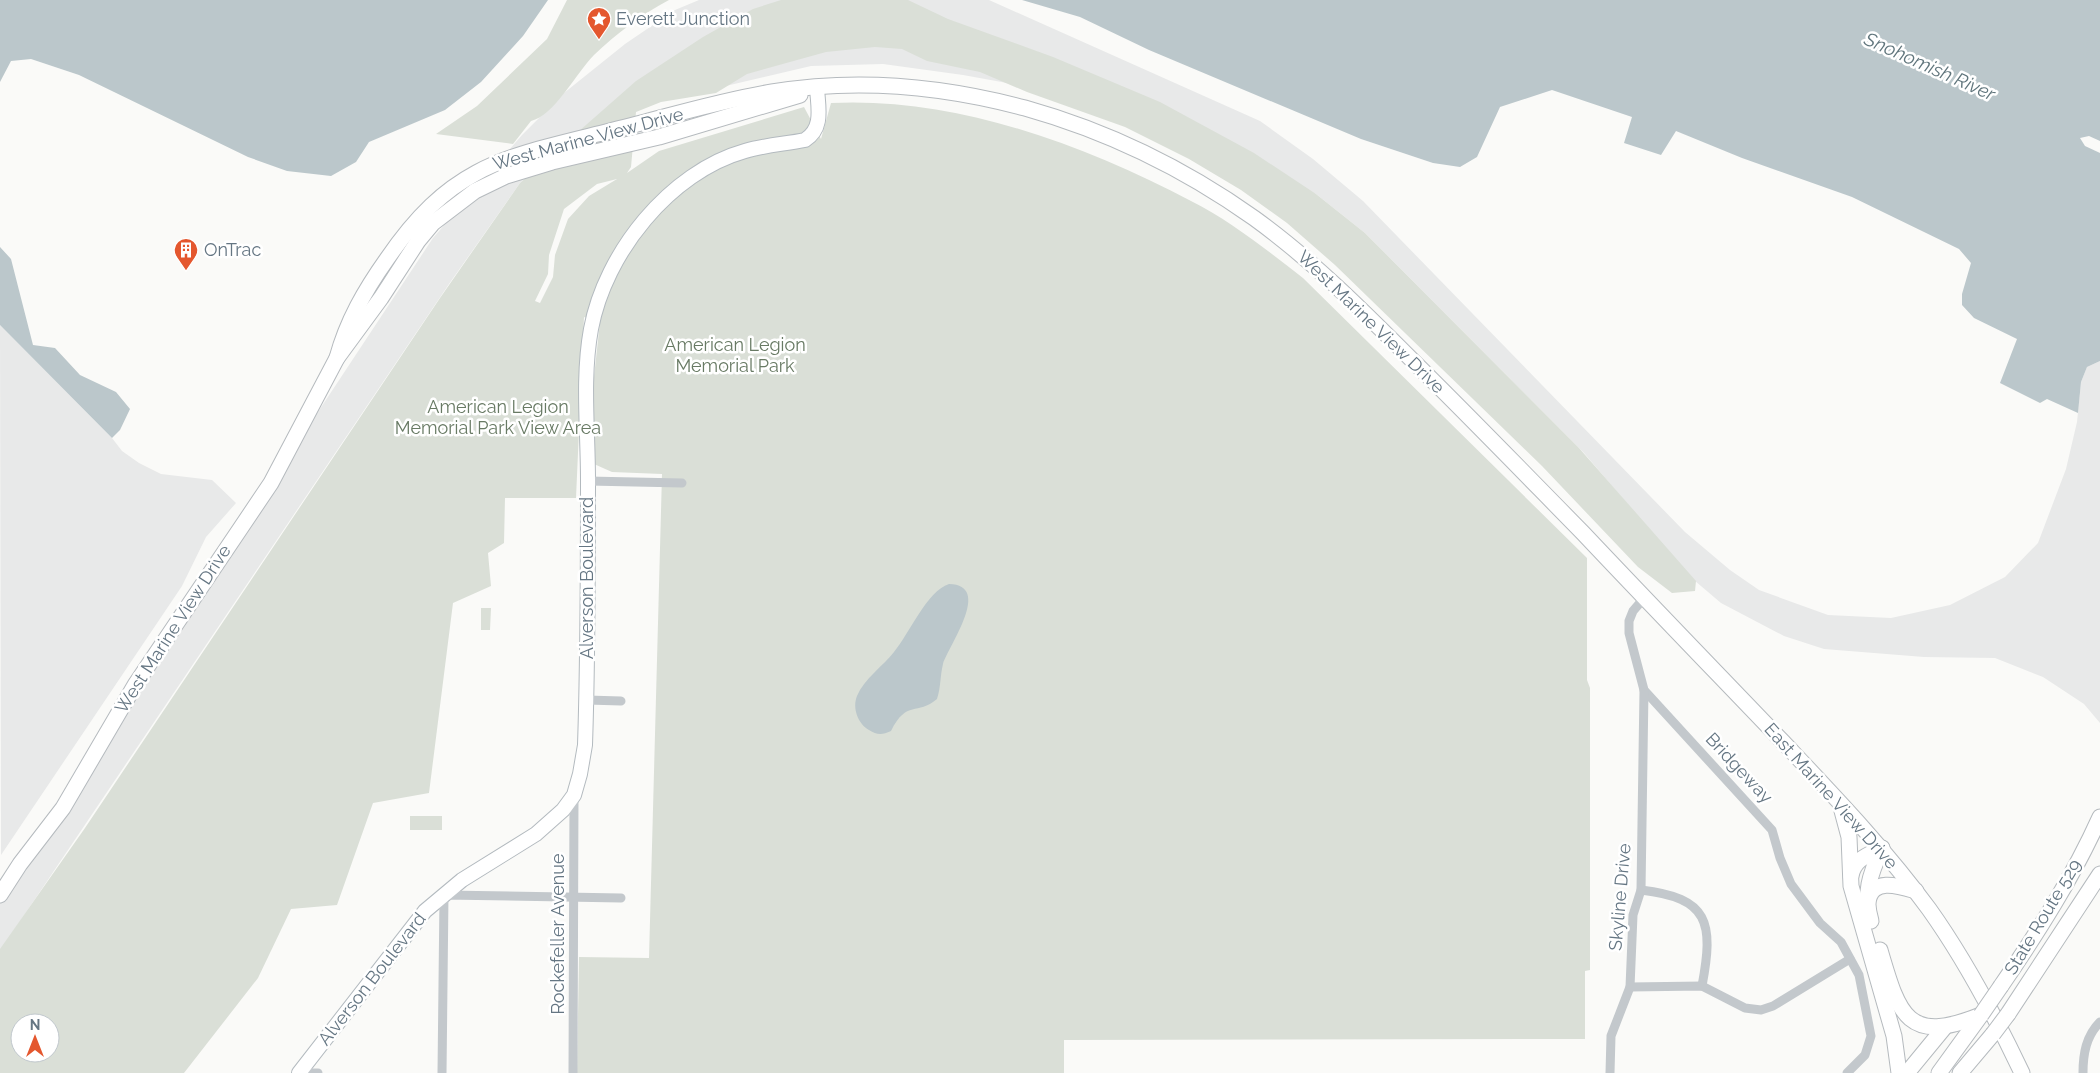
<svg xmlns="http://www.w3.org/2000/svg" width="2100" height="1073" viewBox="0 0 2100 1073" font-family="Raleway,sans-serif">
<rect width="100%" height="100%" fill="#fafaf8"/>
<g fill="#e8e9e9">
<path d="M699 0H989L1260 121 1313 159 1363 201 1685 532 1730 570 1759 590 1828 615 1891 618 1950 605 2005 577 2038 543 2066 469 2077 422 2081 382 2087 367 2100 361V723L2084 704 2043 677 1995 658 1924 657 1824 649 1784 636 1721 603 1688 575 1584 453 1365 233 1316 194 1062 93 963 75 883 64 811 66 598 116 520 183 449 284 0 951V893L433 238 522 135 564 93 625 44 675 10Z"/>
<path d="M0 325 112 438 122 451 139 463 161 474 212 480 236 503 206 537 182 586 1 855Z"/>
</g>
<g fill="#dadfd7" fill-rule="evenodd">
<path d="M567 0H669C641 15 617 33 594 55 577 72 554 116 531 121L513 144 436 134 477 106 547 39Z"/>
<path d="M781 0H908L948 19 1053 57 1160 102 1254 153 1316 194 1365 233 1579 448 1696 581 1695 591 1672 593 1638 567 1542 466 1335 265 1287 223 1241 190 1189 159 1125 127 1027 92 980 72 927 61 902 49 875 47 826 52 747 74 716 93 661 102 636 112 631 167 627 173 659 151 804 107 821 139 831 103C956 97 1082 144 1191 201 1231 221 1268 251 1303 278L1587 558V680L1590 688V970L1585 971V1039L1064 1040V1073H577L579 957 649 958 662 474 612 472 594 464 593 386 600 322 584 317 576 498H505L504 543 488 553 491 586 453 603 429 793 373 803 337 905 291 909 258 978 184 1073H0V949L85 828 440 298 520 183 636 81 703 37 753 9ZM617 179 589 196 568 219 555 255 553 277 540 303 535 301 548 274 549 255 564 209 597 184ZM20 1023H50V1053H20Z"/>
<path d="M481 608H491L490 630H481Z"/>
<rect x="410" y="816" width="32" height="14"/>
</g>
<g fill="#bbc7cb">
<path d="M0 0H548L523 36 481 82 445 110 369 142 356 162 331 176 287 171 248 157 79 75 31 59 11 61 0 82Z"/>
<path d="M1022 0H2100V361L2087 367 2081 382 2078 413 2047 399 2040 403 2000 383 2017 339 1974 318 1962 305V294L1971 263 1959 249 1852 197 1742 158 1676 131 1661 155 1624 143 1632 117 1552 90 1500 107 1477 157 1460 167 1433 163 1361 139 1149 50 1080 17Z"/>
<path d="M0 247 11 259 33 345 55 348 80 375 116 392 130 409 120 430 112 438 0 325Z"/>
<path d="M949 584C993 585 949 645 943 664 940 676 941 687 937 699 917 716 907 699 891 731 882 735 877 735 869 730 858 724 852 708 857 696 864 679 883 666 894 652 909 634 927 591 949 584Z"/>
</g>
<path fill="#fafaf8" d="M2089 136 2100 141V153L2085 146 2080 138Z"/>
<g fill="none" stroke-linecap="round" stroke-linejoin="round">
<g stroke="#b3babf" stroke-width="16">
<path id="secondary" d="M299 1073 425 911 462 880 536 834 563 810 574 795 580 774 585 745C588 657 588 568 588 480 588 430 582 378 591 329 605 253 670 172 745 151 765 145 785 144 805 140 824 128 818 107 817 88"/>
</g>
<g stroke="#b5babe" stroke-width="17">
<g id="primary">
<path d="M337 358C347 321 365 290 387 259 452 164 505 157 610 131 663 118 717 101 772 92 856 78 943 86 1025 108 1107 131 1185 169 1254 218 1312 260 1361 309 1411 359 1469 416 1526 475 1583 533 1649 603 1716 672 1783 742 1834 796 1885 849 1929 909 1966 961 1995 1016 2022 1073"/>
<path d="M1841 807 1849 837 1851 886 1894 1036 1899 1073"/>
<path d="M1851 876C1854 859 1868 855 1882 848"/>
<path d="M0 895 20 864 63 808 135 685 271 483 337 358 381 298 418 241 433 223 475 191 506 176 552 162 659 137 800 95"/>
<path d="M1868 902C1872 877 1899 886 1916 891"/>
<path d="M1871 921C1863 894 1870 874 1882 848"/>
<path d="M1880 950C1899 1015 1907 1045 1981 1015"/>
<path d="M2001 986C2038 932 2073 877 2100 817"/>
<path d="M2008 1014 2100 874"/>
<path d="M1907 1073 1944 1028"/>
<path d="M1939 1073 1981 1015"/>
<path d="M1960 1073 1993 1034"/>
</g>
</g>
<g stroke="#c3c8cc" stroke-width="9">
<path d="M588 481 682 483"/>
<path d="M1645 597 1633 611 1629 621V633L1644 690 1772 830 1780 858 1791 884 1820 923 1841 942 1859 975 1871 1036 1865 1055 1847 1073"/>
<path d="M587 700 621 701"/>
<path d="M1641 890C1709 898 1714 922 1702 986"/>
<path d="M1630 987 1702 986 1745 1008 1761 1010 1773 1006 1850 959"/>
<path d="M311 1073H318"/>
<path d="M442 1073 444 895 621 898"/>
<path d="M573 1073 574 795"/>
<path d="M1610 1073 1611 1036 1630 987 1633 915 1641 890 1644 690"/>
<path d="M2083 1073C2083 1054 2086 1036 2100 1022"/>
</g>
<use href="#secondary" stroke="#fff" stroke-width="14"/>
<use href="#primary" stroke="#fff" stroke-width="15"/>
<g stroke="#b5babe" stroke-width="17" stroke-linecap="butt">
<g id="primary-bridge">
<path d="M1981 1015 2001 986"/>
<path d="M1993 1034 2008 1014"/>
</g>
</g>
<use href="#primary-bridge" stroke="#fff" stroke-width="15"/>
</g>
<defs>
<g id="sight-pin" transform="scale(1.25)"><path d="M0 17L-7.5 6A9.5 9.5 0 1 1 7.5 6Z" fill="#e4572e" stroke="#fff"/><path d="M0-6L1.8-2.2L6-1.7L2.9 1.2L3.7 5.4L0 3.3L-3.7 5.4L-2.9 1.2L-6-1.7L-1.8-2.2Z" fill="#fff"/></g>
<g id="building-pin" transform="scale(1.25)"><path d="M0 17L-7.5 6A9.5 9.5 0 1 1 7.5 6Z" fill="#e4572e" stroke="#fff"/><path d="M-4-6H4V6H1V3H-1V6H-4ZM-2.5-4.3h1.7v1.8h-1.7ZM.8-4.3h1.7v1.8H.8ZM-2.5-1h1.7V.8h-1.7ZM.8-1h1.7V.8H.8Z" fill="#fff"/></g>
</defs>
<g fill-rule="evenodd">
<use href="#sight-pin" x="599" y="19"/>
<use href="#building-pin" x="186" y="250"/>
</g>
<g text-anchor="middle" stroke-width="5" stroke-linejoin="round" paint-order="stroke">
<g font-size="18" fill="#657683" stroke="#fff" text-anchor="start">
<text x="616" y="25">Everett Junction</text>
<text x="204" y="256">OnTrac</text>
</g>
<g font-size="18" fill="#657683" stroke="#fff">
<text transform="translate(588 139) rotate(-15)" y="6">West Marine View Drive</text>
<text transform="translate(1371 322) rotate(44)" y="6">West Marine View Drive</text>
<text transform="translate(587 578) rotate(-90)" y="6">Alverson Boulevard</text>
<text transform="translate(173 629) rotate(-57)" y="6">West Marine View Drive</text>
<text transform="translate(1739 768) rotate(47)" y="6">Bridgeway</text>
<text transform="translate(1831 796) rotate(48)" y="6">East Marine View Drive</text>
<text transform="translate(1620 897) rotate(-85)" y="6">Skyline Drive</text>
<text transform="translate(2043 917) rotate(-59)" y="6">State Route 529</text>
<text transform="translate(558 934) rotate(-90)" y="6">Rockefeller Avenue</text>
<text transform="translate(372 979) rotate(-52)" y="6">Alverson Boulevard</text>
</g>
<g font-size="18" fill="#687a64" stroke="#fff">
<text x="735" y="351">American Legion<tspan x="735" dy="21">Memorial Park</tspan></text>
<text x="498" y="413">American Legion<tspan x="498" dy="21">Memorial Park View Area</tspan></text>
</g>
<g font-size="19" font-style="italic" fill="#60757c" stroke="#fff">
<text transform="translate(1930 66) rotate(24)" y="7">Snohomish River</text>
</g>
</g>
<g transform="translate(35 1038)"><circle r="24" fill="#ffffff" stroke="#c1c8cd"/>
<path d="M0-4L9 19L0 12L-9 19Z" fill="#e4572e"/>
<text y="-8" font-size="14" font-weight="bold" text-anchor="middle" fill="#657683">N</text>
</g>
</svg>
